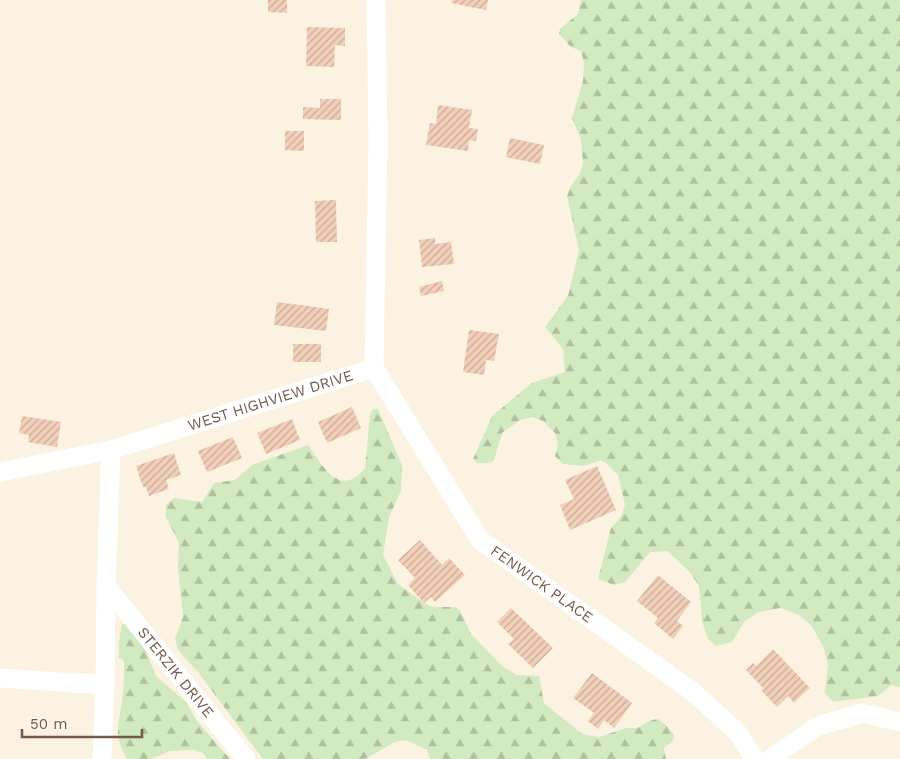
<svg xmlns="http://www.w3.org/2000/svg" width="900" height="759" viewBox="0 0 900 759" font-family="'Work Sans',sans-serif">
<defs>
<pattern id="forest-firs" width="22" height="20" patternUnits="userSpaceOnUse" patternTransform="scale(1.25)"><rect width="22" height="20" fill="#d1eac0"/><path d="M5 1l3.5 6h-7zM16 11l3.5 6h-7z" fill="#aec09e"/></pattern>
<pattern id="building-hatch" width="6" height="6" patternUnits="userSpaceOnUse" patternTransform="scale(1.25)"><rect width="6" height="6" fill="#f2cfb8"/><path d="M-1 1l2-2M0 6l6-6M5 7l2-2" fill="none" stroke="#c9ab98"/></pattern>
</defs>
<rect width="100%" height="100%" fill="#fcf2e1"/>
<g fill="url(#forest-firs)">
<path d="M581 0H900V687L891 685 878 696 833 702 825 693 828 664 823 646 811 625 799 615 781 608 758 612 744 622 732 642 716 646 708 639 702 621 699 586 689 571 667 551 650 552 625 582 614 585 598 579 611 528 622 515 625 504 618 475 606 463 601 460 584 466 563 464 555 456 558 445 555 433 543 421 532 417 520 420 502 433 494 460 489 463H477L473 459 492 416 532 383 565 372 563 349 545 327 568 296 579 250 567 196 572 184 580 174 583 163 581 139 572 118 583 81 584 63 581 51 571 47 559 34 560 29 578 14Z"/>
<path d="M373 409H378L402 465 401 491 389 517 383 555 398 584 424 603 433 607H455L460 610 471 634 503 667 517 675 539 676 544 703 582 734 599 737 626 728H637L652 720 658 719 667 726 674 735 673 741 664 748 666 759H430L427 750 406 740 395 742 365 759H263L198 672 178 650 175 639 183 617 178 567 179 543 166 517V505L174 498 202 502 214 483 235 480 252 465 308 445C318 458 332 488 352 479 357 477 361 472 365 469L370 415Z"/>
<path d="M122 624 128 625 141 640 156 676 187 703 197 721 230 759H207L203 753 193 750 170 751 151 759H127C111 732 121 720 123 693 124 683 124 672 124 661L119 657V643Z"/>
</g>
<g fill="url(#building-hatch)">
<path d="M268 0H287V13L268 12Z"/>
<path d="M452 0H488L486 10 451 3Z"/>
<path d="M307 27 345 28V46L335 45 334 67 306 66Z"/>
<path d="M320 99H341V120L303 119V107L320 108Z"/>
<path d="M438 105 472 110 469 128 478 129 476 141 469 140 468 151 426 145 430 123 436 124Z"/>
<path d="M285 131H304V151L285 150Z"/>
<path d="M510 138 544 145 540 164 506 157Z"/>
<path d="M336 200 337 242H316L315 201Z"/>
<path d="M435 238V244L451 242 454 264 422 267 419 240Z"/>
<path d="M442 281 444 291 421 296 419 287Z"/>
<path d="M277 302 329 309 326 331 274 325Z"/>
<path d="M469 330 499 334 494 361 486 360 484 375 463 372Z"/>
<rect x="293" y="344" width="28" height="18"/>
<path d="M352 407 361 428 327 443 318 422Z"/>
<path d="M22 416 61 422 57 447 28 442 29 435 19 433Z"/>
<path d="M292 419 300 440 266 454 257 433Z"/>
<path d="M233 437 242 458 207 472 198 451Z"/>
<path d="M174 453 181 475 166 480 169 489 149 496 146 487H143L136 466Z"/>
<path d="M597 466 616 510 570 530 560 505 574 499 565 480Z"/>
<path d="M420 540 442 565 449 558 465 575 435 602 431 597 424 603 408 585 415 578 398 560Z"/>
<path d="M658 575 691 602 677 621 683 626 673 639 654 623 658 618 637 601Z"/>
<path d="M511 608 553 648 533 668 508 644 514 639 497 622Z"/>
<path d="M773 649 810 688 794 703 788 696 777 707 761 690 763 688 746 670 753 663 756 666Z"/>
<path d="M592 673 632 703 614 728 604 720 598 729 588 721 594 713 573 698Z"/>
</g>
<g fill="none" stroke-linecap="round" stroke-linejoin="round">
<g stroke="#fff" stroke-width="19">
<path id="s1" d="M374 368 480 540 692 691 738 733 754 759"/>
<path id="s2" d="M0 472 111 450 374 368 378 141 376 0"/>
<path id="s3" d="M106 586 246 759"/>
<path d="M0 678 105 685"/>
<path d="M102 759 105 685 106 586 111 450"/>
<path d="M770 759 818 726 863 713 900 722"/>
</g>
</g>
<g text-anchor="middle" stroke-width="5" stroke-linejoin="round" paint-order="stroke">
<g font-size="15" fill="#745748" stroke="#fff6e7">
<text dy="5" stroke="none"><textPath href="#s2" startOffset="280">WEST HIGHVIEW DRIVE</textPath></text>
<text dy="5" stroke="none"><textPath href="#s1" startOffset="278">FENWICK PLACE</textPath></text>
<text dy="5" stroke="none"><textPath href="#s3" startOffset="111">STERZIK DRIVE</textPath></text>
</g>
</g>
<path d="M22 729v8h120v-8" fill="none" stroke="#745748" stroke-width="2.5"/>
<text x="30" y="729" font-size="15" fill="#745748" stroke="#fff6e7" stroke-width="4" paint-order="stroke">50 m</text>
</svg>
